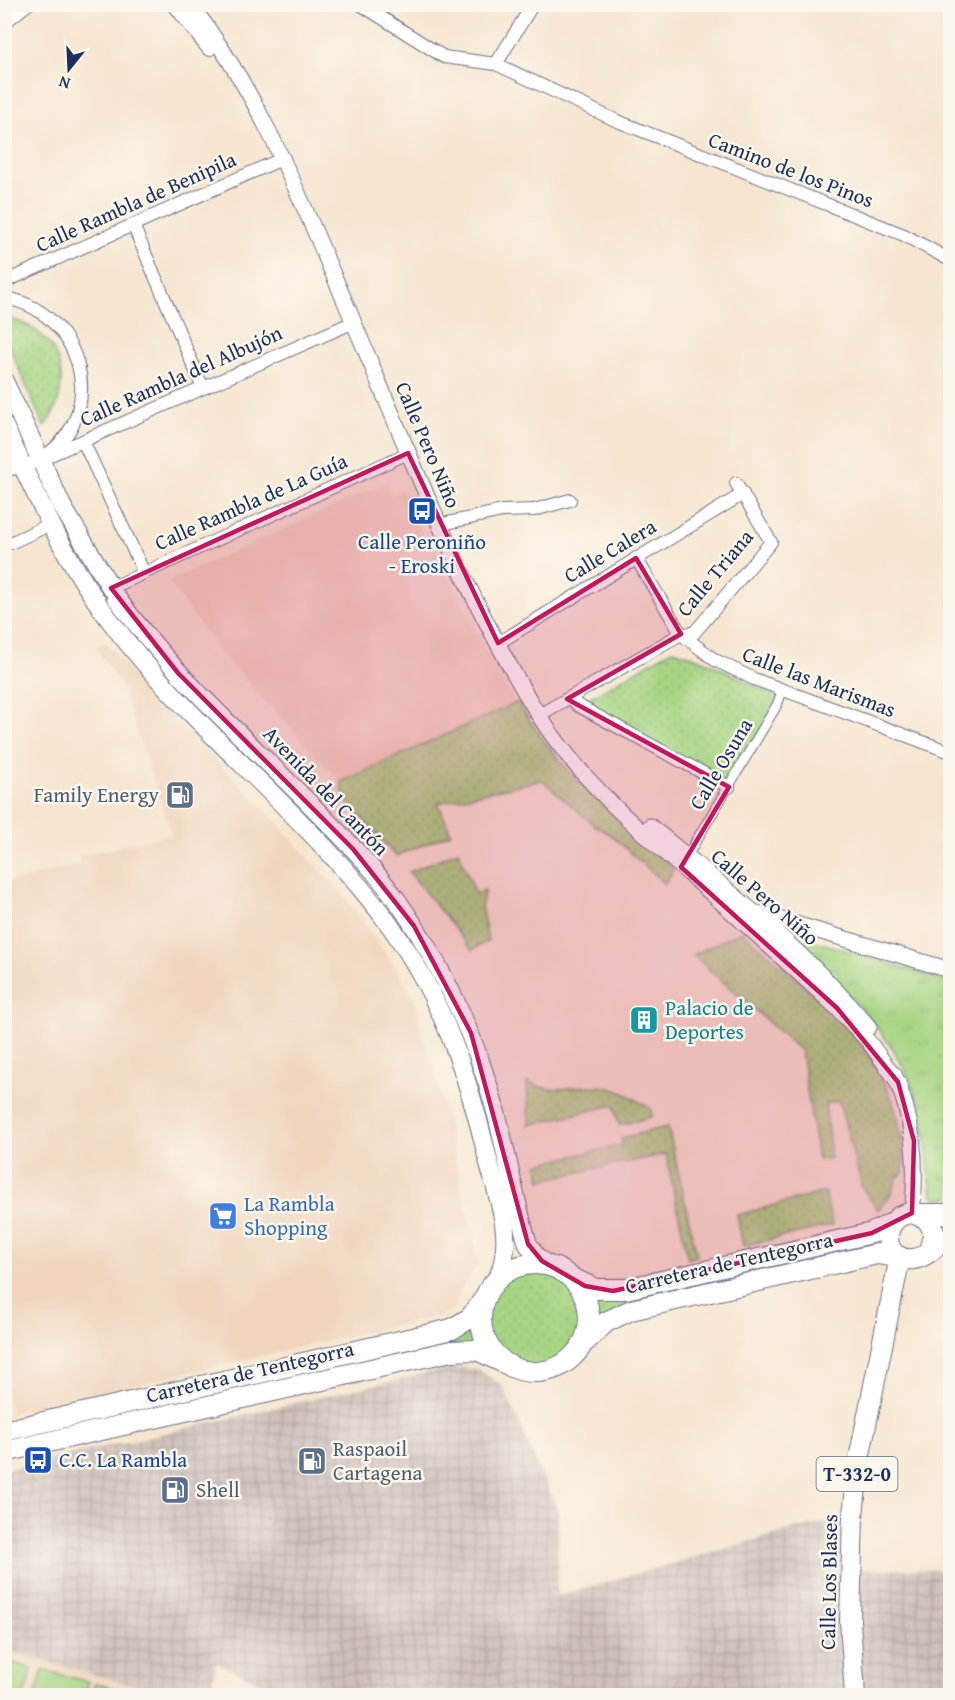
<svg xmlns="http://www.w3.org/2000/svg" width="955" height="1700" viewBox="0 0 955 1700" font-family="'Gentium Book Plus',serif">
<defs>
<pattern id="industrial-grid" width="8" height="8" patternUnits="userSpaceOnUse" patternTransform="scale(1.5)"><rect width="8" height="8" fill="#cec1ba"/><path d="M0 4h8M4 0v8" fill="none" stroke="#b0a6a2"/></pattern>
<pattern id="grass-tufts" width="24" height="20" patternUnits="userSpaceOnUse" patternTransform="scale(1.5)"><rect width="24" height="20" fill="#a7d583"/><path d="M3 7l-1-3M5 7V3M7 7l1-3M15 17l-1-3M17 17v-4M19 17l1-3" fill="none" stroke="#8fb774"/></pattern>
<pattern id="garden-dots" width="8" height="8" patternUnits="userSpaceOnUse" patternTransform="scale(1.5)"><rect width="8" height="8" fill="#a7d583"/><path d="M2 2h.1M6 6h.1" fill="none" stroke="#8fb774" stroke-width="1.8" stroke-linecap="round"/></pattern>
</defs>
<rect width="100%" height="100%" fill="#fbf7ec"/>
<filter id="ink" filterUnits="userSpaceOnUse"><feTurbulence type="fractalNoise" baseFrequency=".0167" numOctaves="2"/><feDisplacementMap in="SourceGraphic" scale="12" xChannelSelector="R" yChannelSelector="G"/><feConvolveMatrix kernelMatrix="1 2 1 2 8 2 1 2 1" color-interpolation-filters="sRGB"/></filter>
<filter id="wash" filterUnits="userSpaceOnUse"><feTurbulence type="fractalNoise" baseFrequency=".008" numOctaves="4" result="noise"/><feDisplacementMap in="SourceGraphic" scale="24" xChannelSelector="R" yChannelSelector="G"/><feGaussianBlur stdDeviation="1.35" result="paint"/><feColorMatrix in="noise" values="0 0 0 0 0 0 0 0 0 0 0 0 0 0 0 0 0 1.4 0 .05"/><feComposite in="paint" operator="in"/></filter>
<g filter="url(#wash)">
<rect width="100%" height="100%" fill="#f6e6d0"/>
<g fill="#f1d5bd">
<path d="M386 483 391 494 402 489 426 545 435 548 482 644 516 703 341 782 220 653 168 581Z"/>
<path d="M105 642 152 697 258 803 344 895 401 975 418 1007 421 1035 434 1066 479 1263 463 1285 454 1308 445 1314 11 1413 4 1386 5 883 80 864 78 856 172 834 121 685 96 647Z"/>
<path d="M5 1650 168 1695H5Z"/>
</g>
<path fill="url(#industrial-grid)" d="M453 1367 477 1369 502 1385 558 1511 557 1596 787 1531 853 1515 852 1569 950 1570V1695L291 1696 217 1663 208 1695H168L5 1650 4 1470Z"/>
<path fill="url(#grass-tufts)" stroke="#618270" stroke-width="1.5" d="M811 940 950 982V1197L939 1199 933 1196C926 1167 928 1138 920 1109 902 1042 849 996 803 947L805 941Z"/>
<g fill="url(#garden-dots)" stroke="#618270" stroke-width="1.5">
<path d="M5 318C60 328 78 384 44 427L5 336Z"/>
<path d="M672 650C708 658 744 682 780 697L729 787 577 705Z"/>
<path d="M518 702C558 770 616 818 674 869L665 884 610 834 595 826 542 780 438 803 451 833 396 856 344 798 341 782Z"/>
<path d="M458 851 476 894 485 890 481 906 488 941 472 950 409 872Z"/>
<path d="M742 931C818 999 909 1060 903 1174L897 1177 891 1194 878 1210 862 1187 839 1101 825 1104 831 1158 818 1160 801 1051 693 955Z"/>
<path d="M527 1082C558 1096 565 1085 595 1086 616 1086 634 1098 651 1109L652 1117 619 1125 614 1105 529 1125Z"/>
<path d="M668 1127 697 1256 688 1259 666 1154 541 1180 538 1164 622 1145 621 1138Z"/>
<path d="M825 1192 832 1225 743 1246 737 1215Z"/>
<path d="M761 1258 765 1279C734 1286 702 1293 671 1301 658 1303 642 1305 630 1310 562 1341 576 1402 485 1352L5 1452 4 1431 452 1329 484 1299 494 1283 509 1271 523 1265 548 1266 585 1286Z"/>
</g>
<g fill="#a7d583" stroke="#618270" stroke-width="1.5">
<path d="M5 1660 32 1669 24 1695H5Z"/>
<path d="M43 1670 89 1682 85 1695H36Z"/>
<path d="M95 1683 139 1695H91Z"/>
</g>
</g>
<g filter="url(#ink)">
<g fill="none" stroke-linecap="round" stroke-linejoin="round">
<g stroke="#686f86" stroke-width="11">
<path id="pedestrian" d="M687 856 777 705 783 689"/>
</g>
<g stroke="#686f86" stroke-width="14">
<g id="minor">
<path d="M360 4 444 57 496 64 615 120 904 235 950 260"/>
<path d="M4 23 28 4"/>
<path d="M496 64 533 4"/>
<path d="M133 225 203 388"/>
<path d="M4 282 284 158"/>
<path d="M4 298C78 309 110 406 49 453"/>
<path d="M83 441 144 573"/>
<path d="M4 470 23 467 354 322"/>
<path d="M438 525 502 511 534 510 570 500"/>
<path d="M4 546 51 524"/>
<path d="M636 558 681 634 715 660 754 679 950 752"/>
<path d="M111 588 408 453"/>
<path d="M498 643 743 494"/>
<path d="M571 697 577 705 729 787"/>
<path d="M539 715 681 634 694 633 771 542 736 483"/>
</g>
</g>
<g stroke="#686f86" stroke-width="17">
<g id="tertiary">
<path d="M175 4 209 48"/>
<path d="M190 4C252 84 291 175 330 267 396 418 451 573 538 714 580 781 643 834 702 885 748 926 792 967 837 1008L869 1042 898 1082"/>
<path d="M650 826C727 889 805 951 869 1027"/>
<path d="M758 913 950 970"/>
<path d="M894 1074C914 1119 918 1164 912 1213"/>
</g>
</g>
<g stroke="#686f86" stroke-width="20">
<g id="secondary">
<path d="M4 381 62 506 111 588"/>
<path d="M4 426C36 496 68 566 115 627 199 736 314 819 394 931 442 999 468 1076 487 1156 498 1199 516 1238 497 1280"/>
<path d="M116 597C169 670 237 731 301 795 336 830 371 864 399 903 444 968 477 1040 497 1116 508 1159 515 1202 528 1244L536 1256 548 1266"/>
</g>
</g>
<g stroke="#686f86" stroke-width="22">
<g id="primary">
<path d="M919 1214H950"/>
<path d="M929 1251 934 1232 927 1219 912 1213C879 1215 881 1263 913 1259 927 1258 938 1243 950 1238"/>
<circle cx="535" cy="1318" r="54"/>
<path d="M574 1279 596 1289H626L872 1233 890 1224"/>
<path d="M585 1342 606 1322 631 1310 877 1254 900 1257"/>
<path d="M4 1431 452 1329 470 1318 484 1299"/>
<path d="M4 1452 451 1351 477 1350 504 1363"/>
<path d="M855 1696 850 1621 853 1515 859 1459 900 1257"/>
</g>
</g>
<use href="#pedestrian" stroke="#fff" stroke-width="9"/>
<use href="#minor" stroke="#fff" stroke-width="12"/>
<use href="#tertiary" stroke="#fff" stroke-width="15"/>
<use href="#secondary" stroke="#fff" stroke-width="18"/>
<use href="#primary" stroke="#fff" stroke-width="20"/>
</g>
</g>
<path fill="#c2185b" fill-opacity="0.2" stroke="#c2185b" stroke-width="4.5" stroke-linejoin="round" d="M408 453 498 643 636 558 681 634 567 699 729 787 681 867 837 1008 898 1082 914 1141 912 1213 872 1233 613 1291 585 1286 542 1261 528 1244 471 1033 414 926 353 849 178 673 111 588Z"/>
<defs>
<g id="bus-square" transform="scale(1.5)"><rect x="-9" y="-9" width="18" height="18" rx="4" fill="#1a4fb4" stroke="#fbf7ec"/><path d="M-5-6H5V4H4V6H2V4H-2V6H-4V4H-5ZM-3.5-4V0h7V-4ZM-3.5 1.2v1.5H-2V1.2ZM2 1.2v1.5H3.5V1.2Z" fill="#fff"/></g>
<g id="fuel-square" transform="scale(1.5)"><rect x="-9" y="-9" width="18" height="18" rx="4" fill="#5c6f8a" stroke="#fbf7ec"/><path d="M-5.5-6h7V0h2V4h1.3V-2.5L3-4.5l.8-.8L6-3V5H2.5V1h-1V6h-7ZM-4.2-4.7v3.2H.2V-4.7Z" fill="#fff"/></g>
<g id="building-square" transform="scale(1.5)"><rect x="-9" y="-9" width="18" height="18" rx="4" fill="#0f9aa8" stroke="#fbf7ec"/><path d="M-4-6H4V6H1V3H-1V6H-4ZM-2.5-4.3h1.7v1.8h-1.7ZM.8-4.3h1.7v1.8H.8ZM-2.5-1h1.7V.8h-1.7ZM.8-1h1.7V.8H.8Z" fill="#fff"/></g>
<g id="supermarket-square" transform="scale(1.5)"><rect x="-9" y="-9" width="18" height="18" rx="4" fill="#3f7fe0" stroke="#fbf7ec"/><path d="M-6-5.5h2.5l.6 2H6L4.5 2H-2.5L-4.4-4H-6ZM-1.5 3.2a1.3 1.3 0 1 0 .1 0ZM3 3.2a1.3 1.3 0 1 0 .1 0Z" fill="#fff"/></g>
</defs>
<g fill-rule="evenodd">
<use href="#bus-square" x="422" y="511"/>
<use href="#fuel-square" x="180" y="795"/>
<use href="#building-square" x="644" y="1020"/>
<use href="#supermarket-square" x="223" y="1216"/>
<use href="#bus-square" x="38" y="1460"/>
<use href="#fuel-square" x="312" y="1461"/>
<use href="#fuel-square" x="175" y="1490"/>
</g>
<g text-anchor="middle" stroke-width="5" stroke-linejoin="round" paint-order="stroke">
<rect fill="#fbf7ec" stroke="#5e6b89" stroke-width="1.5" x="816.5" y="1457" width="81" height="34" rx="4.5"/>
<g font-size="20" font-weight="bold" fill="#1b2f5e">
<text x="857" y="1481">T-332-0</text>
</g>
<g font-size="21" fill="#1b2f5e" stroke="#fbf7ec">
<text transform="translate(791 170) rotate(21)" y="7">Camino de los Pinos</text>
<text transform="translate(136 202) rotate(-24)" y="7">Calle Rambla de Benipila</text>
<text transform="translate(181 376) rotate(-24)" y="7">Calle Rambla del Albujón</text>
<text transform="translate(428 445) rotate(67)" y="7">Calle Pero Niño</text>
<text transform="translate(251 502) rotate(-24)" y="7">Calle Rambla de La Guía</text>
<text transform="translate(610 551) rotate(-31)" y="7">Calle Calera</text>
<text transform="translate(715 573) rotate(-50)" y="7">Calle Triana</text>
<text transform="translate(819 682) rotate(21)" y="7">Calle las Marismas</text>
<text transform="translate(721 764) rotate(-59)" y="7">Calle Osuna</text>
<text transform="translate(326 791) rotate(46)" y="7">Avenida del Cantón</text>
<text transform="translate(765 897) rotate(41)" y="7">Calle Pero Niño</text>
<text transform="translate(729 1263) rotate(-13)" y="7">Carretera de Tentegorra</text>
<text transform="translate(250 1372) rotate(-13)" y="7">Carretera de Tentegorra</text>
<text transform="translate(829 1582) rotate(-89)" y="7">Calle Los Blases</text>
</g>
<g font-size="21" fill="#164399" stroke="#fbf7ec">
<text x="422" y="549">Calle Peroniño<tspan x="422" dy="24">- Eroski</tspan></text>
<text x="59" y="1467" text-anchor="start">C.C. La Rambla</text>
</g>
<g font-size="21" fill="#4e5e75" stroke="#fbf7ec" text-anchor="start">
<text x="159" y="802" text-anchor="end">Family Energy</text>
<text x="333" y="1456">Raspaoil<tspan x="333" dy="24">Cartagena</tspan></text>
<text x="196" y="1497">Shell</text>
</g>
<g font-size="21" fill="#0d838f" stroke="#fbf7ec" text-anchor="start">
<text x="665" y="1015">Palacio de<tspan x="665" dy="24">Deportes</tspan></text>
</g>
<g font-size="21" fill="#366cbe" stroke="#fbf7ec" text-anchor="start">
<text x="244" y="1211">La Rambla<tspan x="244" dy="24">Shopping</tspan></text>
</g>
</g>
<rect width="955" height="1700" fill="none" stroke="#fbf7ec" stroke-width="24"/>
<g transform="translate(69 69) rotate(198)" stroke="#fbf7ec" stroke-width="4.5" paint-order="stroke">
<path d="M0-4.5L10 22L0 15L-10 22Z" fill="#1b2f5e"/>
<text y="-9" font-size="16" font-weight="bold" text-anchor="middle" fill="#1b2f5e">N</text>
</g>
</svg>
